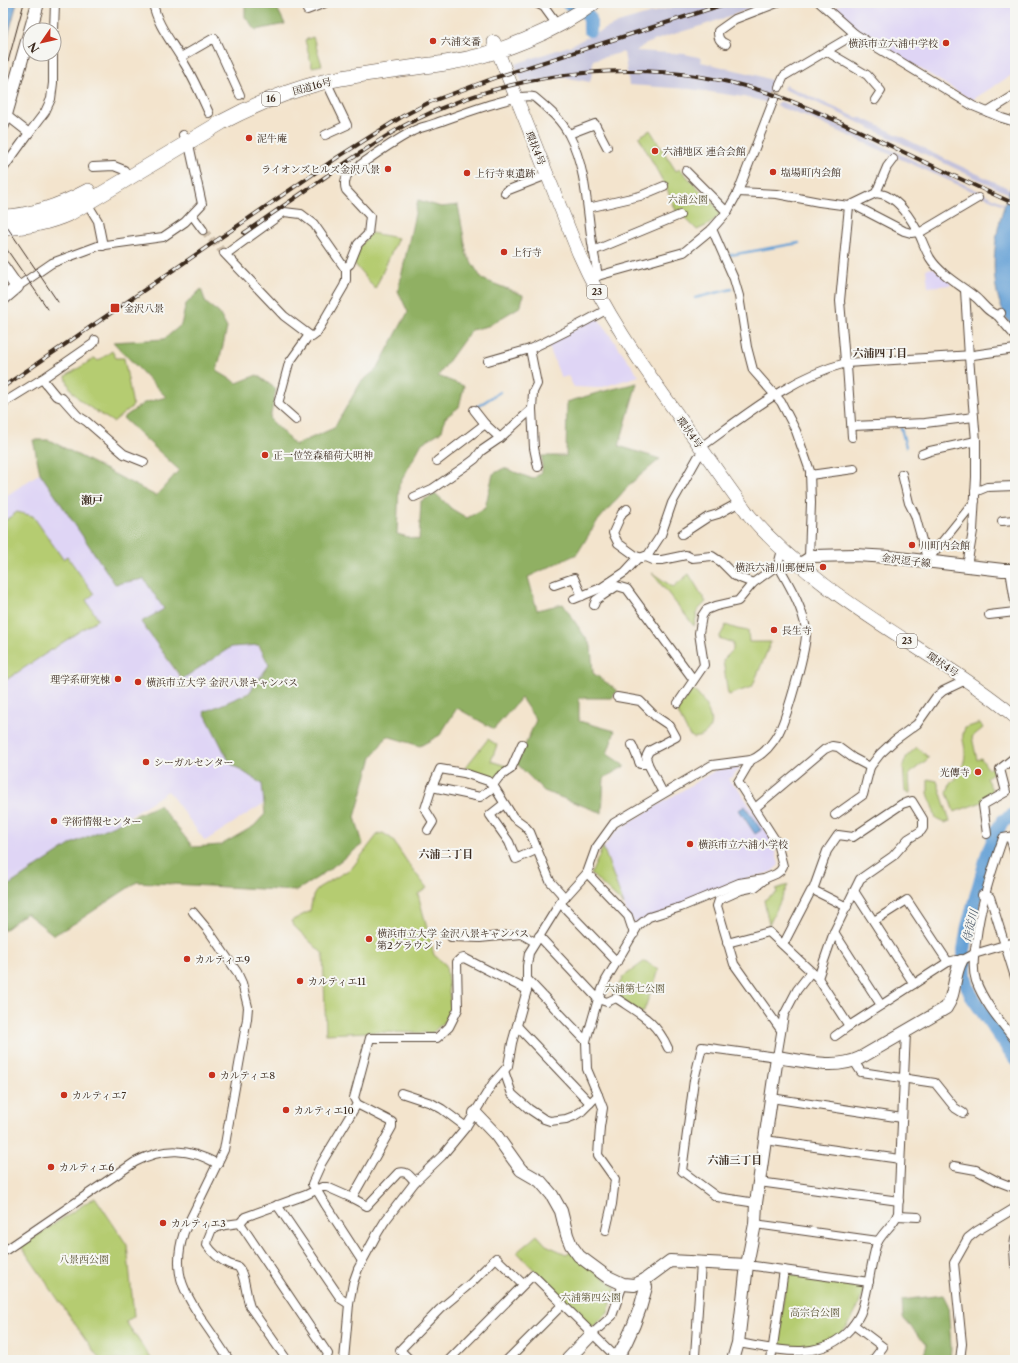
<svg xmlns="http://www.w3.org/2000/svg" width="1018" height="1363" viewBox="0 0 1018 1363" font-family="'Libre Caslon Text','Noto Serif JP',serif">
<rect width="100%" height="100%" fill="#f6f6f2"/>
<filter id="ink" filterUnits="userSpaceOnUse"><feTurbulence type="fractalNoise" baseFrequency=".025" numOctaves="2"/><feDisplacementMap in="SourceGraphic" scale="8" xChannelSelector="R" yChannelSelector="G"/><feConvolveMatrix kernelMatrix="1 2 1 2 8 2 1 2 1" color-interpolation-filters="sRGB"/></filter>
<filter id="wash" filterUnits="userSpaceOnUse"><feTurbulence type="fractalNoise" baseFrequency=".012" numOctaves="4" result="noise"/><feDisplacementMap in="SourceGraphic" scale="16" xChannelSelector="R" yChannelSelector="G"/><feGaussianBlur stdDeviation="0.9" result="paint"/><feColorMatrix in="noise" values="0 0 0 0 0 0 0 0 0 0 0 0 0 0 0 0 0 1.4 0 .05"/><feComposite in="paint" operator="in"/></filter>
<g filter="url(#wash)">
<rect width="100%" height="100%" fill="#f3e4cd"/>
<g fill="#dfd5f5">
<path d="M841 3H1015V73L972 100 859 32 846 22 834 10Z"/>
<path d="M934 268 952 284 951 285 928 287 926 269Z"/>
<path d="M597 317 639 376 599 388 574 387 568 376 561 378 548 344Z"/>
<path d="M40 473 115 584 144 579 164 609 141 622 181 679 231 647 258 645 269 665 273 686 248 693 204 712 280 793 205 841 168 791 3 898V498Z"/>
<path d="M741 767 733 776 728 779 734 786 736 785 773 841 779 865 771 872 736 882 635 924 627 913 604 847 617 830 716 770Z"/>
</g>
<g fill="#c3c1db">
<path d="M686 3H767L704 25 664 37 644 45 636 51 685 54 702 58 701 62 756 75 776 82 768 103 750 98 690 89 629 85 624 52 593 60 592 74 590 82 562 77 523 85 515 64 569 46 618 23Z"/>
<path d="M785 85 858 118H862L890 131 926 149V150L1010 189 1009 194 815 102 783 89Z"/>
<path d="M779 101 812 112 1004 203 1003 205 809 118 776 106Z"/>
</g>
<g fill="#b5cc71" stroke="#787b48">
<path d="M313 37 322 65 312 67 305 40Z"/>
<path d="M650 130 676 171 680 169 718 209 720 215 708 225 697 230 680 213H677L666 187 639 137Z"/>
<path d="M371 233 398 238 375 289 354 263 361 245Z"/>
<path d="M112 351 116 358H124L133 406 113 422C95 410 69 399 66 376L95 358 98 361Z"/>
<path d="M17 512 33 516 63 559 67 556 94 594 86 600 98 619 3 682V522Z"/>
<path d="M652 573 673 587 689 574 706 602 698 610 694 626Z"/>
<path d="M726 625 737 629 748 631 749 642H771L752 687 728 695 723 660 733 650V643L719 638Z"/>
<path d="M692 689C702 697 719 721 706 733 703 736 698 737 694 738L689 735 677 711Z"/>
<path d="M980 723 983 728 972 737 977 760 981 758 988 769 992 767 995 771 986 778 995 795 982 802 954 812 947 793 950 783 956 779C956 773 958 773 961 768 964 765 965 757 965 753 965 742 960 739 965 728Z"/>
<path d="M488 739 497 745 491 761 509 767 493 779 465 768Z"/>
<path d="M917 747 929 758 909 774 910 793 905 792 903 765 907 756Z"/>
<path d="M928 779 937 781 950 821 944 823 936 819 928 793Z"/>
<path d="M383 833 392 839 410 866 427 888 418 894 434 955 446 965 451 1008 444 1022 432 1033 369 1032 326 1034 323 954 293 925 291 921 310 911 313 896 318 888 352 868 378 834Z"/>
<path d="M603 847 624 905 591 874Z"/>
<path d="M788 885 769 925 764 900 777 893 776 889Z"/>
<path d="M645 961 659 970 643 1013 613 996 623 977Z"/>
<path d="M95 1197 127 1245 134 1316 126 1322 152 1360H100L21 1246Z"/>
<path d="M537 1235 546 1245 566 1254 571 1251 616 1287 608 1313 591 1329 517 1252Z"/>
<path d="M787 1274 865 1286C857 1312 847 1339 817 1346 804 1349 790 1346 777 1344Z"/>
</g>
<g fill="#90b063" stroke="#666d40">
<path d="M245 3H277V8L285 24 256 30 245 17Z"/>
<path d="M418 200 441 207 458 205 467 255 482 279 523 295 521 306 488 326 471 330 438 376 464 386 459 407 445 418 442 431 422 443 399 485 397 534 419 540 421 501 436 494 452 509 467 518 485 508 493 474 504 468 533 479 542 472V456H566L567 402 597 393 637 383 619 446 660 459 630 484 596 523 577 554 528 577 537 610 563 604 591 646 593 673 618 691 611 698H579V721L615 731 607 754 625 766 604 778 602 813 544 791 517 764 536 720 521 698 494 729 457 708 440 735 420 746 387 736 372 757 355 817 363 844 320 876 296 891 137 882 75 923 54 935 26 913 3 931V889L73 843 159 805 193 847 221 845 254 826 265 814 262 784 230 763 204 712 249 693 269 665 259 645 231 647 182 679 141 622 164 609 144 579 115 584 40 473 33 440H49L156 496 179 470 123 418 144 403 166 397 113 342 164 339 181 325 186 304 201 289 206 303 219 313 227 328 217 371 237 383 257 375 276 389 270 419 295 445 334 428 361 382 377 369 408 312 398 291Z"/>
<path d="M943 1295 948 1305 951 1347 950 1360H922L927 1345 903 1318 902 1300Z"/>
</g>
<g fill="#66a1d6" stroke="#50667a">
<path d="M3 3H17L3 54Z"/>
<path d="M1015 175V331C987 297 991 244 1005 204 1008 194 1012 185 1015 175Z"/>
<path d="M745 806 761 830 755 834 739 810Z"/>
</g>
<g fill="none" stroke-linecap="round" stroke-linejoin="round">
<g stroke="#66a1d6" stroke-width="2.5">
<path d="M730 255 799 243"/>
<path d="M695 298 732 289"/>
<path d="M475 408 500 392"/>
<path d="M901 428 906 447"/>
</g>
<g stroke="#66a1d6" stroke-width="14">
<path d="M568 3 580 7 590 18V30"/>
<path d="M1015 814 1003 821 998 829 988 853 968 926 964 950 965 976 967 985 971 995 1015 1058"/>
</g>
</g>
</g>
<g filter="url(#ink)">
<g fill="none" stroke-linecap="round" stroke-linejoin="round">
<g stroke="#cebfaa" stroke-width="8" stroke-dasharray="8 4" stroke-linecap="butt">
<path d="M774 99 779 87"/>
<path d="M203 230 224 253"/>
</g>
<g stroke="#574638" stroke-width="10">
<g id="street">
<path d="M153 3C157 26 173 43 184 63 194 79 201 96 209 113"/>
<path d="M536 3 544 7 557 25"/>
<path d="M820 3 855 34 973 106 1002 118 1015 122"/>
<path d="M307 10 325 3"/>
<path d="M54 30 55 3"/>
<path d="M726 44C719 41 718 38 718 31L735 19 777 3"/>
<path d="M826 51 867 75 881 91 875 100"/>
<path d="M181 57 214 38 240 95"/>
<path d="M779 87 784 76 855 34"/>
<path d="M988 112 1015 95"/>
<path d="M6 115 29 133"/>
<path d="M569 134 595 124 607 147"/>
<path d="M325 135 347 125 326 81"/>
<path d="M93 167 114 166 124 170"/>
<path d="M3 169 29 133 45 112 51 99 53 83V54"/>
<path d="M686 171 727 212"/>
<path d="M738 192 777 194 819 202 849 206 876 193C879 194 884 194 887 196 902 203 913 222 920 236 923 243 926 251 930 258 940 274 960 285 974 296 982 302 988 313 997 315L1001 313"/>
<path d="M505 193 506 191 547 175"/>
<path d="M876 193 887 167 893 159"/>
<path d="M87 203 98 221 103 246"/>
<path d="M852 204 904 231 911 233 918 232"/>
<path d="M849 206 840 301 845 361 847 366 852 437"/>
<path d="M588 208 640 196 664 186"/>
<path d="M192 215 203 230"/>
<path d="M712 229 734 279 739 296 747 347 753 370 781 402 796 431 810 471 811 503 809 557"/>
<path d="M919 233 978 198"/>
<path d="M593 251 680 215"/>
<path d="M224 253 284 316 312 337 316 334 344 286 346 280V270L314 224 301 214 284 212 226 254"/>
<path d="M345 268 350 264 358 244 368 234 370 216 346 190C344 185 345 177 349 173 370 158 390 143 413 131 420 127 429 126 436 123 455 117 518 92 534 97 547 108 561 119 569 135 586 167 587 208 592 243 594 254 596 265 598 276"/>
<path d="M594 277 684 252 712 229 727 212 738 192 774 99"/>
<path d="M17 287 52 263 98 246 163 237 185 222 202 204 190 149 183 135"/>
<path d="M965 290 969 357 976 441V477L973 531 967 566"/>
<path d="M997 315 1015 336"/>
<path d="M488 361 530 349"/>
<path d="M42 379 56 396 62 398 78 416 86 421 124 454 144 462"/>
<path d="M3 403 42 379 94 343 95 340"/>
<path d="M532 409 534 448 538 467"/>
<path d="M474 410 485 424"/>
<path d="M296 420 278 404 289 363 309 335"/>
<path d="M852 426 925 423 974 417"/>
<path d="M701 447C746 415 791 377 846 363L973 355 1015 349"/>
<path d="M922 454 930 451 976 441"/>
<path d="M437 461 485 424 500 438"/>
<path d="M902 474 909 503 915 515 926 555V562"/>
<path d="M810 475 854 469"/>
<path d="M975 492 987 487 1015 486"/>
<path d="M414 497 432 489 467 465 475 459 481 451 500 438 532 409 533 392 537 384 530 349C556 337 581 324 606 310"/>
<path d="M627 509 622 513 613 533 618 543 636 556 642 558 646 557 653 560H662L686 555 692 558 712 556 721 562 735 576 753 583"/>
<path d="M1002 521 1015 520"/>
<path d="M682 534 708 517 718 514 740 502"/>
<path d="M926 562 975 501"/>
<path d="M1010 570 1015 602"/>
<path d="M554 585 574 578 582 596"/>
<path d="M574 599 601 588 625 572 637 559 648 555 661 535 672 503 698 457 704 452"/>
<path d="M594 605 596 600 617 586 627 589 693 679"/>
<path d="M989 615 1015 612"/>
<path d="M617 697 640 701 655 716 670 726 676 737 649 751 646 757 648 764 663 793"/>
<path d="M678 703 704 665 699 633 702 616 706 610 716 606 738 601 753 583 778 565 782 550"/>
<path d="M632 745 640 764H648"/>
<path d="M493 785 499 777 511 769 522 744"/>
<path d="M494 787 480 797 432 787 440 769 464 773 488 781 493 785 513 817 524 825 530 832 550 881 565 898"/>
<path d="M504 804 490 815 509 842 516 859 536 850"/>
<path d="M755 808 825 749 832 746 838 747 853 758 870 767 880 754 895 740 917 724 936 697 943 691 966 680"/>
<path d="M835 815 863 795 870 767"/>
<path d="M428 830 433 822 425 809 432 787"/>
<path d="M987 834 983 805 1006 792 1000 769 1015 757"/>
<path d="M1015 836 1003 838C991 873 980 906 976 942 974 956 972 968 976 981 984 1003 1001 1022 1015 1040"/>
<path d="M1010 837 1015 854"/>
<path d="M587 873 628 916 634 934"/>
<path d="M764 880 755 887 741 890 719 900 717 906 734 964 781 1030"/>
<path d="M854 891 914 984"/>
<path d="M982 895 990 897 1015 977"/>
<path d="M560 903 617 962"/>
<path d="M193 912 208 930 237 972 242 983 248 1007 247 1019 224 1150 184 1232C172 1270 182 1290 203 1321 212 1334 221 1347 229 1360"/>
<path d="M874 921 907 900 948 962"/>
<path d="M834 932 881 1005"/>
<path d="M539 936 598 999 607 1002 616 998C640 1014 656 1021 668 1048"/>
<path d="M451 937 480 938 521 934 535 942"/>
<path d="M727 943 769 932 818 978 849 1026 948 962 956 960 961 961 974 954 1015 942"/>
<path d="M783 945 811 891 813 890"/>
<path d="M818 978 834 932 860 879 893 856 908 839 921 831 923 828V819L912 801 902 804 853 837 838 835 827 851 813 890 847 907"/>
<path d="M528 980 586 1041"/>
<path d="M517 1026 590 1103"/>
<path d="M835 1036 849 1026"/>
<path d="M854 1061 861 1072 935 1083 955 1108 963 1113"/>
<path d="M504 1071 512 1094 529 1109 544 1119 550 1121 566 1119 574 1116 582 1111 598 1095 587 1069 586 1041 598 999 606 980 638 926 649 917 681 907 739 883 764 879 776 874 780 871 783 866 777 843 738 782 751 760"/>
<path d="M401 1093 431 1103 442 1109 466 1127"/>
<path d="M598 1095 603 1108 600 1127 598 1155 615 1179 612 1204 606 1230"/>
<path d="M771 1098 902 1118"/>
<path d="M765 1140 900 1159"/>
<path d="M954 1166 976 1170 997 1181 1015 1188"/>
<path d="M759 1182 899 1201"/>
<path d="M352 1198 392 1127V1122L357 1104"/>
<path d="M756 1203 717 1197 682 1171 694 1080 702 1047 777 1057 784 1015 797 990 811 972"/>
<path d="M277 1205 341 1299 349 1304"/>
<path d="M897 1216 918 1217"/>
<path d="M240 1223 328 1354 326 1360"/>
<path d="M755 1224 878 1241"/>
<path d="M1015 1239 1014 1247 1015 1265"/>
<path d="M3 1252 135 1162C164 1147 189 1148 218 1164"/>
<path d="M362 1261 325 1204 316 1189 312 1184 321 1164 357 1104 354 1098 370 1038H437L449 1027 458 1009 457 962 460 959 464 958 527 990"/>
<path d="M747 1265 869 1282"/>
<path d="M854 1325 883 1347 873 1360"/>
<path d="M592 1334 612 1316 623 1284"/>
<path d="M738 1343C776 1349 820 1363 850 1329 855 1323 860 1317 862 1309 869 1288 870 1267 876 1246 880 1233 894 1226 898 1213L906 1032"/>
<path d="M287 1360 250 1307C246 1297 245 1273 238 1267 236 1266 231 1265 229 1264 219 1259 213 1254 207 1245L208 1239 212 1229 225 1225 240 1223 245 1217 306 1195 322 1187H327L352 1198 367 1206 398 1173C407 1170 410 1176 415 1182"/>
<path d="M344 1360 349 1304 353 1283 358 1269 377 1234 385 1221 415 1182 442 1156 466 1127 493 1083 508 1066 512 1043 527 990V966L529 953 560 903 587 873 596 848 614 823 712 765 751 760C763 755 773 743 779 732 787 716 808 646 806 629 802 606 789 585 778 565"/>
<path d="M410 1360 400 1350 440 1309 471 1283 496 1258 523 1284"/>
<path d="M449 1360 533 1275 619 1360"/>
<path d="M507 1360 563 1304"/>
<path d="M692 1360 695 1356 701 1263"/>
<path d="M771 1360 784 1270"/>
<path d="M960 1360 962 1344 954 1263 968 1238 977 1231 1015 1208"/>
</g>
</g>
<g stroke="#574638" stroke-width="14">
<g id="secondary">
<path d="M3 125 38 3"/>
<path d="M3 267 17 287 3 299"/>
<path d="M799 565 813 556 855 555 890 557 1003 570H1015"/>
<path d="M475 1113 496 1135 521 1170 540 1181 552 1195 561 1211 567 1235 571 1245 579 1256 606 1276 623 1284 634 1285 643 1281"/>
<path d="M567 1360 592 1334"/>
<path d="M616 1360C630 1337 640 1312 646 1287L643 1281 670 1261 747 1265"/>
<path d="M733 1360 738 1343 747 1265 755 1224 756 1203 777 1057C804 1061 835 1070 860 1058L946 1008C956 994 953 975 961 961"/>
</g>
</g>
<g stroke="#574638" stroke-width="14">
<path id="primary" d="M494 42 579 254C604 311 639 361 675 411 700 446 724 481 749 515 801 576 870 617 936 660 963 678 991 696 1015 717"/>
</g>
<g stroke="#574638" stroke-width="16">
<g id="highway">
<path d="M3 217C33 216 62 205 88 191"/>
<path d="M3 228C27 227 48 223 70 213L222 122C254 105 287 91 323 82 365 72 409 69 451 62 497 55 556 31 593 3"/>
</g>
</g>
<use href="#street" stroke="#fff" stroke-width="8"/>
<use href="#secondary" stroke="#fff" stroke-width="12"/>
<use href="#primary" stroke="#fff" stroke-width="13"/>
<use href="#highway" stroke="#fff" stroke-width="15"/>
<g stroke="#3b2a1e" stroke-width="1">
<path d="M3 80 24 3"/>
<path d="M3 221 58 302"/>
<path d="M3 244 48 309"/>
</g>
<g stroke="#3b2a1e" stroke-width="4">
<g id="rail">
<path d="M244 233C276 211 307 190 338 168 361 153 384 136 409 123 520 67 651 55 769 93 804 105 837 121 870 136 918 159 966 182 1015 204"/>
<path d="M3 387 338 157 403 116 430 102 497 77 728 3"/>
</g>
</g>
<use href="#rail" stroke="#f6f6f2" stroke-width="2.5" stroke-dasharray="8" stroke-linecap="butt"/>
</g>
</g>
<g fill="#c8321e" stroke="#f6f6f2" stroke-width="1.5">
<circle cx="433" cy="41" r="4"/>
<circle cx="946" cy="43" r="4"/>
<circle cx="249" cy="138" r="4"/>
<circle cx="655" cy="151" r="4"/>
<circle cx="388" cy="169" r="4"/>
<circle cx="773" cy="172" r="4"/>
<circle cx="467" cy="173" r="4"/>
<circle cx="504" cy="252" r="4"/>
<rect x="110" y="303" width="10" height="10" rx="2"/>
<circle cx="265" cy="455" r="4"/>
<circle cx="912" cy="545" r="4"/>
<circle cx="823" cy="567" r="4"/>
<circle cx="774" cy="630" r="4"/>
<circle cx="118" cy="679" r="4"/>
<circle cx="138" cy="682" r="4"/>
<circle cx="146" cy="762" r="4"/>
<circle cx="978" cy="772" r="4"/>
<circle cx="54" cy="821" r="4"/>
<circle cx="690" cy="844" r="4"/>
<circle cx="369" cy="939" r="4"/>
<circle cx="187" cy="959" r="4"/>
<circle cx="300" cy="981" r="4"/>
<circle cx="212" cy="1075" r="4"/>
<circle cx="64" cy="1095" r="4"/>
<circle cx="286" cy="1110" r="4"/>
<circle cx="51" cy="1167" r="4"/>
<circle cx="163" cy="1223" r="4"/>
</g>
<g text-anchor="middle" stroke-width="4" stroke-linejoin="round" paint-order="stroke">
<g fill="#f6f6f2" stroke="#73675e" stroke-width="1">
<rect x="262" y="92" width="18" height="14" rx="3"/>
<rect x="587" y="285" width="20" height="14" rx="3"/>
<rect x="897" y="634" width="20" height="14" rx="3"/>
</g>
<g font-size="9" font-weight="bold" fill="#3b2a1e">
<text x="271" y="102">16</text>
<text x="597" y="295">23</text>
<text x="907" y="644">23</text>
</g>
<g font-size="10" fill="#3b2a1e" stroke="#f6f6f2" text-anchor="start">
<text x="441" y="45">六浦交番</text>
<text x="938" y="47" text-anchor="end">横浜市立六浦中学校</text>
<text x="257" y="142">泥牛庵</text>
<text x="663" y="155">六浦地区 連合会館</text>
<text x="380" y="173" text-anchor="end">ライオンズヒルズ金沢八景</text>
<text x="781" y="176">塩場町内会館</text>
<text x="475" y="177">上行寺東遺跡</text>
<text x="512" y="256">上行寺</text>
<text x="124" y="312">金沢八景</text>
<text x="273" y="459">正一位笠森稲荷大明神</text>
<text x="920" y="549">川町内会館</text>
<text x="815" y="571" text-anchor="end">横浜六浦川郵便局</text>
<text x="782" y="634">長生寺</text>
<text x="110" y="683" text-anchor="end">理学系研究棟</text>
<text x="146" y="686">横浜市立大学 金沢八景キャンパス</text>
<text x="154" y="766">シーガルセンター</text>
<text x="970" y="776" text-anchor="end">光傳寺</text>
<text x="62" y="825">学術情報センター</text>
<text x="698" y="848">横浜市立六浦小学校</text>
<text x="377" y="937">横浜市立大学 金沢八景キャンパス<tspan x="377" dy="12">第2グラウンド</tspan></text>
<text x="195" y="963">カルティエ9</text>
<text x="308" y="985">カルティエ11</text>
<text x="220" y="1079">カルティエ8</text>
<text x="72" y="1099">カルティエ7</text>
<text x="294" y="1114">カルティエ10</text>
<text x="59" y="1171">カルティエ6</text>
<text x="171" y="1227">カルティエ3</text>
</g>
<g font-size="10" fill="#3b2a1e" stroke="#f6f6f2">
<text transform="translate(312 86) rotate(-15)" y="4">国道16号</text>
<text transform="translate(536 148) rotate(68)" y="4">環状4号</text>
<text transform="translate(690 432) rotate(54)" y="4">環状4号</text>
<text transform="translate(906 560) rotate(7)" y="4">金沢逗子線</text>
<text transform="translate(943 664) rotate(34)" y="4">環状4号</text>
</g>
<g font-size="10" fill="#5a5233" stroke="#f6f6f2">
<text x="688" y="203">六浦公園</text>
<text x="635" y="992">六浦第七公園</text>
<text x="84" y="1263">八景西公園</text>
<text x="591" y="1301">六浦第四公園</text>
<text x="815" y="1316">高宗台公園</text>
</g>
<g font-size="11" font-weight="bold" fill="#3b2a1e" stroke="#f6f6f2">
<text x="880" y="357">六浦四丁目</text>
<text x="92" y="504">瀬戸</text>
<text x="446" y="858">六浦二丁目</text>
<text x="735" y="1164">六浦三丁目</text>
</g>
<g font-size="11" font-style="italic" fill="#4c5a68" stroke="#f6f6f2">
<text transform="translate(970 926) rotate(-76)" y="4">侍従川</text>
</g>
</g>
<rect width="1018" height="1363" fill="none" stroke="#f6f6f2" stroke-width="16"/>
<g transform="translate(42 42) rotate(236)"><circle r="19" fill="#f6f6f2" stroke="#aba49d"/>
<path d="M0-3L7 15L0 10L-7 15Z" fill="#c8321e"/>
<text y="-6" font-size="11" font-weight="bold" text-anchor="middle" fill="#3b2a1e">N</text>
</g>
</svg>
